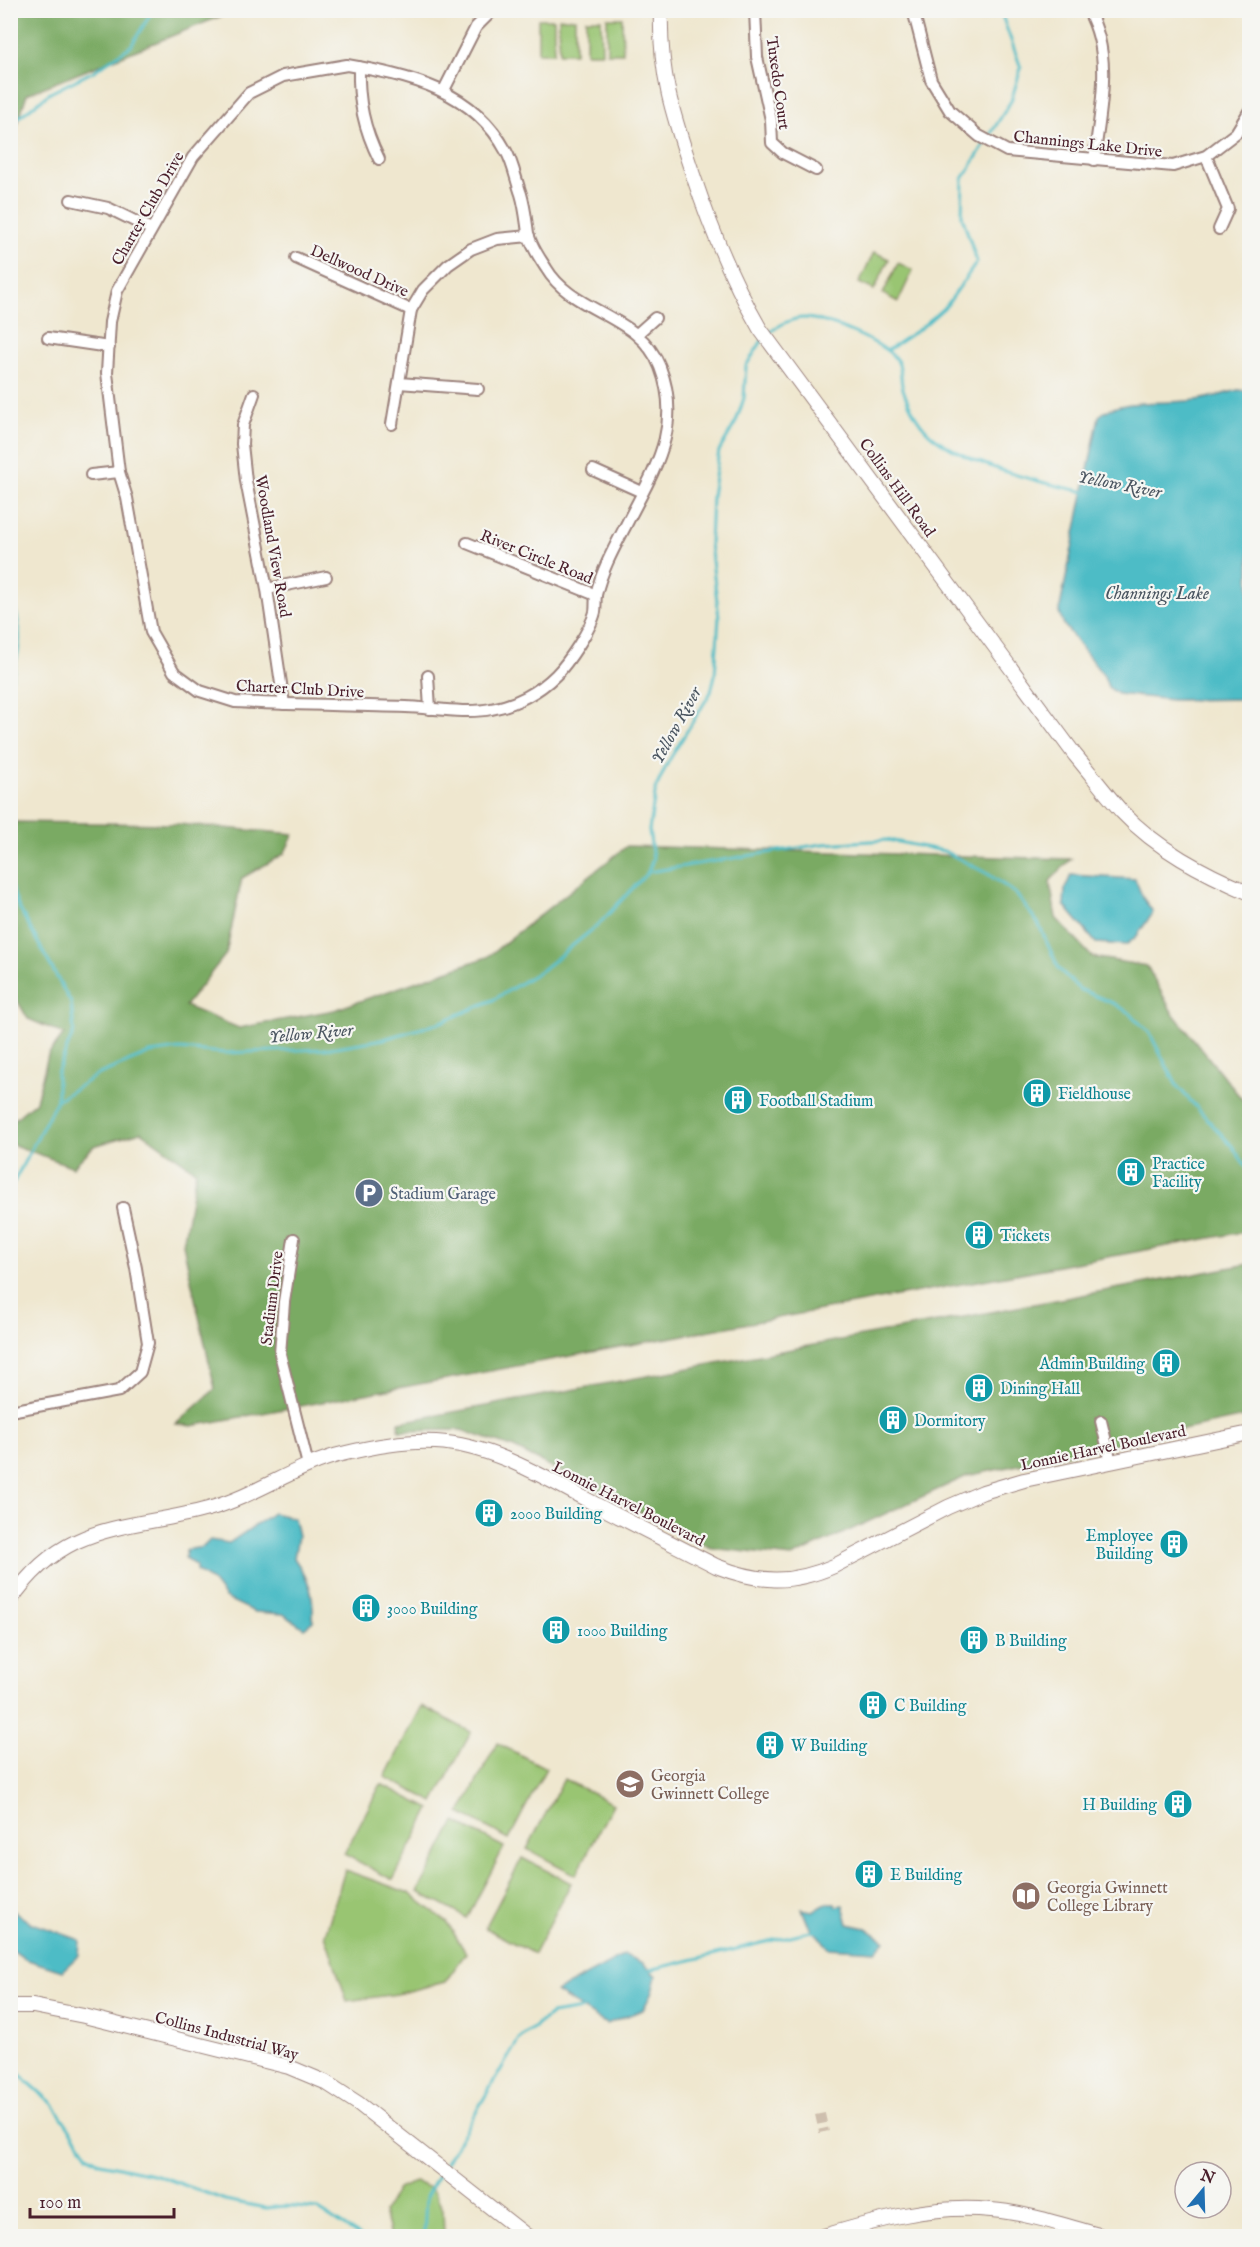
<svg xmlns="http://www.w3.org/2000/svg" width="1260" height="2247" viewBox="0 0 1260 2247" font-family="'IM FELL English',serif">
<rect width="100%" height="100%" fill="#f6f6f2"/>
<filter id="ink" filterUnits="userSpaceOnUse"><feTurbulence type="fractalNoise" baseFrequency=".0167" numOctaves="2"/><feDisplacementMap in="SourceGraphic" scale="12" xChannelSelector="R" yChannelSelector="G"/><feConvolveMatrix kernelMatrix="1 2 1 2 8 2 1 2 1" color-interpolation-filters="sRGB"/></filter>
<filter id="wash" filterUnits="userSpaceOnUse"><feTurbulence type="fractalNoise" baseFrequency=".008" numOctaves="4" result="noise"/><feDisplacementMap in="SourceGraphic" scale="24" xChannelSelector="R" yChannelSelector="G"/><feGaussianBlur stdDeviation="1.35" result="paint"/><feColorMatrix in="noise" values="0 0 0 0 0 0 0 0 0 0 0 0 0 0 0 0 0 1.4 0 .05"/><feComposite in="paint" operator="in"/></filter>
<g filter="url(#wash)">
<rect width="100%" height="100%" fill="#efe7cf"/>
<g fill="#99c572" stroke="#72724e" stroke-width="1.5">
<rect x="559" y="18" width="16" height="35"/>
<path d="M607 18H622L623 53H607Z"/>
<rect x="538" y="19" width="16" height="34"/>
<path d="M586 19H601L602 53H586Z"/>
<path d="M874 252 889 259 874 290 859 283Z"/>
<path d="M898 263 913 270 898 302 883 294Z"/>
<path d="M422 1706 471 1732 434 1802 385 1777Z"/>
<path d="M497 1743 546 1768 509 1839 460 1813Z"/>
<path d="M564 1779 613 1804 576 1875 527 1849Z"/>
<path d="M381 1784 430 1809 393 1880 344 1854Z"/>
<path d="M455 1822 504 1847 467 1918 418 1892Z"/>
<path d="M522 1858 571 1883 534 1954 485 1928Z"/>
<path d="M345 1870 409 1893 447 1922 466 1953 445 1982 397 1994 347 2001 325 1935Z"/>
<path d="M415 2182 431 2188 443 2209 444 2236H390L384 2212 397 2189Z"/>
</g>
<g fill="#7aaa64" stroke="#626448" stroke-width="1.5">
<path d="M11 10H234V11L27 94 11 143Z"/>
<path d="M11 822 178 824 294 834 284 854 242 878 226 954 185 1006 239 1028 334 1010 487 957 627 846 1071 859 1050 881 1056 918 1092 957 1147 966 1172 1012 1249 1108V1231L192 1426 176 1424 215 1389 183 1244 196 1171 141 1132 94 1146 73 1167 11 1144 10 1123 36 1101 48 1055 64 1034 28 1019 11 990Z"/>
<path d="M1249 1264V1416L967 1476 792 1557 711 1548 514 1448 461 1430 399 1431V1422Z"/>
</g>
<g fill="#4ebcc6" stroke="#4c6e78" stroke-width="1.5">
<path d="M1238 390 1250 391 1249 699 1172 700 1118 694 1108 687 1104 676 1064 625 1059 612 1099 416C1119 397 1170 405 1196 400 1210 398 1224 394 1238 390Z"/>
<path d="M1071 875 1135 879 1143 898 1153 912 1137 936 1126 945 1096 943 1064 905 1065 889Z"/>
<path d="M273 1513 294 1518 298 1536 294 1558C310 1581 314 1593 313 1621L304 1628 283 1614 255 1612 225 1598 212 1581 196 1571V1565L185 1558 186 1550 203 1547 210 1540 229 1543Z"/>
<path d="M829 1903H835L836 1906 843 1905 848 1924 866 1928 885 1941 876 1951 829 1948 808 1924 802 1909 812 1911Z"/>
<path d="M11 1909 29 1922 80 1940 79 1955 62 1971 25 1959 11 1949Z"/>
<path d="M624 1955 643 1963 656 1976 652 1992 643 2010 606 2024 556 1992Z"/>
</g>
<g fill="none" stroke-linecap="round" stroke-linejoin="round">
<g stroke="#4ebcc6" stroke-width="3">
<path d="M10 124 50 93 94 71 131 46 153 10"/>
<path d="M768 334C777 326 791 318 804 318 825 318 888 344 898 362 902 370 900 381 903 389 909 407 920 427 935 438 972 466 1041 483 1086 492"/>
<path d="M888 350 922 327 947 305 977 262 962 216 963 179 1011 101 1021 68 1000 10"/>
<path d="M10 594C24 630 21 648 10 684"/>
<path d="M648 872 822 844 888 840 944 851 988 874 1015 893 1038 923 1059 969 1079 989 1115 1004 1128 1012 1149 1032 1177 1086 1232 1146 1250 1172"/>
<path d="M10 883 17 904 71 1003 74 1031 57 1073V1100"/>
<path d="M10 1189 57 1100 97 1075 150 1053 179 1049 225 1053 324 1049 384 1039 439 1023 493 1000 542 970 598 925 648 872 653 859 649 830 656 788 668 762 711 692 715 675 719 617 710 544 712 496 719 451 736 422 744 398 746 366 763 339"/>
<path d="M650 1970 815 1930"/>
<path d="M10 2066 52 2103 88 2155 100 2163 157 2175 225 2200 266 2208 284 2206 317 2209 360 2236"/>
<path d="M444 2166 519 2039 551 2014 582 2009"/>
<path d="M424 2236 426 2197 440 2172"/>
</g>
</g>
</g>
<g filter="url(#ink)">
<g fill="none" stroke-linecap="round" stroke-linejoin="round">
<path stroke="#cebfae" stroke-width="10" stroke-dasharray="10 5" stroke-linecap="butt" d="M820 2114 824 2132"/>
<g stroke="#9c837d" stroke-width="14">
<g id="minor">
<path d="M755 10 757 57 771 120 772 143 783 153 816 170"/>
<path d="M913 10 931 80 950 111 979 136 1007 151 1173 166 1206 156 1236 133 1250 110"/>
<path d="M1088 10C1114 57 1100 110 1094 160"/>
<path d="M347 65C410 76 473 90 506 151 513 163 516 180 521 194 525 207 526 219 528 233 530 243 540 259 546 268 573 314 640 314 660 367 684 429 652 473 625 527 614 548 601 572 596 595 595 601 596 607 595 612 591 629 568 663 556 675 539 692 515 705 491 709 467 714 432 708 406 707 349 705 292 705 235 702L200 691 174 672 151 632 127 498 119 472 107 373 110 322 117 291 193 157 249 93 283 76Z"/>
<path d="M359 67C358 101 364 129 379 159"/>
<path d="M444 90 476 27 493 10"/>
<path d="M1206 156 1228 209 1219 229"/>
<path d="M71 200 108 208 151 229"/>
<path d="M296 258 411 310"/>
<path d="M637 334 655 318"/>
<path d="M48 338 109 347"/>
<path d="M399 383 478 389"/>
<path d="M254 394 243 425 242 444 246 481 267 589 284 704"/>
<path d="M392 424 411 310 423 290 448 265 471 249 497 239 529 236"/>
<path d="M593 470 642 492"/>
<path d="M91 475 119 472"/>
<path d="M467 543 596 595"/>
<path d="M267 589 326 577"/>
<path d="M428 676 430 709"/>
<path d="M294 1239 284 1302 280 1354 308 1465"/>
<path d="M10 1411 119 1391 140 1372 148 1343 136 1268 123 1208"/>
<path d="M1101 1421 1111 1462"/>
</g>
</g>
<g stroke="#9c837d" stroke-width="16">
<g id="tertiary">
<path d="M661 10C659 74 673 115 693 175 711 229 731 279 760 329L1075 755C1091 774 1106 794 1122 812 1157 849 1203 873 1250 893"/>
<path d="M10 1601C65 1520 125 1531 208 1509 256 1496 297 1464 346 1453 375 1446 406 1440 436 1442 493 1445 545 1478 595 1504 635 1525 675 1545 716 1566 759 1583 791 1585 834 1566L948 1507 983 1492 1024 1480 1250 1433"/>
<path d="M10 2006H33L84 2016 289 2067 325 2082 359 2104 527 2236"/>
<path d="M824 2236C878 2220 933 2204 991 2210 1028 2213 1066 2226 1102 2236"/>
</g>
</g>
<use href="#minor" stroke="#fff" stroke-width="10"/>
<use href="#tertiary" stroke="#fff" stroke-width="14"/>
</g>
</g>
<defs>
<g id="building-disc" transform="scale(1.5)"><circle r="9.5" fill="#0f9aa8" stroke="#f6f6f2"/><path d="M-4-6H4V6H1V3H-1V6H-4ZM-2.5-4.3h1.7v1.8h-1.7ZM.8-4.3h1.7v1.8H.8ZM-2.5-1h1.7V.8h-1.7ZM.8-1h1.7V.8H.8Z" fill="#fff"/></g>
<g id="parking-disc" transform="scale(1.5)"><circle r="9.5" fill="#5c6f8a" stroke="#f6f6f2"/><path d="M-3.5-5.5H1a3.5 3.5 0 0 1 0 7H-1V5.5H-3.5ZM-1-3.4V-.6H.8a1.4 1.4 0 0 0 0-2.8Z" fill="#fff"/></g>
<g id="university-disc" transform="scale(1.5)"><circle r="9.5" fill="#8d6e63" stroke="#f6f6f2"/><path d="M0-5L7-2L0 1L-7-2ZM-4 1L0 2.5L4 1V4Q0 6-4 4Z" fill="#fff"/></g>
<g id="library-disc" transform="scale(1.5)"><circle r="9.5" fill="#8d6e63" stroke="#f6f6f2"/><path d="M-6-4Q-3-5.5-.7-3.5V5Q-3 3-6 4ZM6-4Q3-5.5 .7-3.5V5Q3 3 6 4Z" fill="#fff"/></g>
</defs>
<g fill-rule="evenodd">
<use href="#building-disc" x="1037" y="1093"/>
<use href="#building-disc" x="738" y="1100"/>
<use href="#building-disc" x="1131" y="1172"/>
<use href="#parking-disc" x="369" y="1193"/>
<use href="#building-disc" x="979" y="1235"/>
<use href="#building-disc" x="1166" y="1363"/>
<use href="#building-disc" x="979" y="1388"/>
<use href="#building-disc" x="893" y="1420"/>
<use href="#building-disc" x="489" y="1513"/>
<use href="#building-disc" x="1174" y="1544"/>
<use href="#building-disc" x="366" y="1608"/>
<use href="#building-disc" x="556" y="1630"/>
<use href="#building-disc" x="974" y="1640"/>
<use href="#building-disc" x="873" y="1705"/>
<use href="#building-disc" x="770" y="1745"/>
<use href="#university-disc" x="630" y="1784"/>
<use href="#building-disc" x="1178" y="1804"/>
<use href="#building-disc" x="869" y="1874"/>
<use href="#library-disc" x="1026" y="1896"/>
</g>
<g text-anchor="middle" stroke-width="4.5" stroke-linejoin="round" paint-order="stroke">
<g font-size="16" fill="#4a1f2b" stroke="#f6f6f2">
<text transform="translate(779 83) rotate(82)" y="6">Tuxedo Court</text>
<text transform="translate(1088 143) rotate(6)" y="6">Channings Lake Drive</text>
<text transform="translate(147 208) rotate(-60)" y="6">Charter Club Drive</text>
<text transform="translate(360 270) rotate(24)" y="6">Dellwood Drive</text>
<text transform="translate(898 487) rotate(54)" y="6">Collins Hill Road</text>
<text transform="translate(274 546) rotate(80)" y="6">Woodland View Road</text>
<text transform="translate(537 556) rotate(22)" y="6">River Circle Road</text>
<text transform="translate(300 688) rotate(3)" y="6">Charter Club Drive</text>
<text transform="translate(271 1298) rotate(-83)" y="6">Stadium Drive</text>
<text transform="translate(1103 1447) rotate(-12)" y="6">Lonnie Harvel Boulevard</text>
<text transform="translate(629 1503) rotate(27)" y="6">Lonnie Harvel Boulevard</text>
<text transform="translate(227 2035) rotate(15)" y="6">Collins Industrial Way</text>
</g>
<g font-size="16" fill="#0d838f" stroke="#f6f6f2" text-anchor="start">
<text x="1058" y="1099">Fieldhouse</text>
<text x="759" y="1106">Football Stadium</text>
<text x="1152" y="1169">Practice<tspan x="1152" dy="18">Facility</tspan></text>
<text x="1000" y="1241">Tickets</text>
<text x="1145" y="1369" text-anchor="end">Admin Building</text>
<text x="1000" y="1394">Dining Hall</text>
<text x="914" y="1426">Dormitory</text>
<text x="510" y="1519">2000 Building</text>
<text x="1153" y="1541" text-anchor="end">Employee<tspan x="1153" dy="18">Building</tspan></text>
<text x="387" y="1614">3000 Building</text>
<text x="577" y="1636">1000 Building</text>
<text x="995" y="1646">B Building</text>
<text x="894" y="1711">C Building</text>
<text x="791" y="1751">W Building</text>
<text x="1157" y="1810" text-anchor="end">H Building</text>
<text x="890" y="1880">E Building</text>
</g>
<g font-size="16" fill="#4e5e75" stroke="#f6f6f2" text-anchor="start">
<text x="390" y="1199">Stadium Garage</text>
</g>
<g font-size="16" fill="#785e54" stroke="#f6f6f2" text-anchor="start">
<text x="651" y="1781">Georgia<tspan x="651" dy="18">Gwinnett College</tspan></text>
<text x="1047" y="1893">Georgia Gwinnett<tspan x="1047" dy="18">College Library</tspan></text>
</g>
<g font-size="18" font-style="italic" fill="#4b5661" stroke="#f6f6f2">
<text transform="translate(1120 484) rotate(11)" y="6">Yellow River</text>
<text x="1157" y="599">Channings Lake</text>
<text transform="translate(676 725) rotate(-61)" y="6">Yellow River</text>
<text transform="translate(311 1033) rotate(-5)" y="6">Yellow River</text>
</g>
</g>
<rect width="1260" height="2247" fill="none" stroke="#f6f6f2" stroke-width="36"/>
<g transform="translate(1203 2190) rotate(19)"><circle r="28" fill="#f6f6f2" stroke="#b1a0a2" stroke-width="1.5"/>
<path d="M0-4.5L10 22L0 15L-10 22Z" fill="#1f6fb2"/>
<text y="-9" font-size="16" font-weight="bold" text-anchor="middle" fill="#4a1f2b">N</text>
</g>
<path d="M30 2208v9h144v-9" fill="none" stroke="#4a1f2b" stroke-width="3"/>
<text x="39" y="2208" font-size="18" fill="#4a1f2b" stroke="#f6f6f2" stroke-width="4.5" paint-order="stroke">100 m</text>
</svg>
